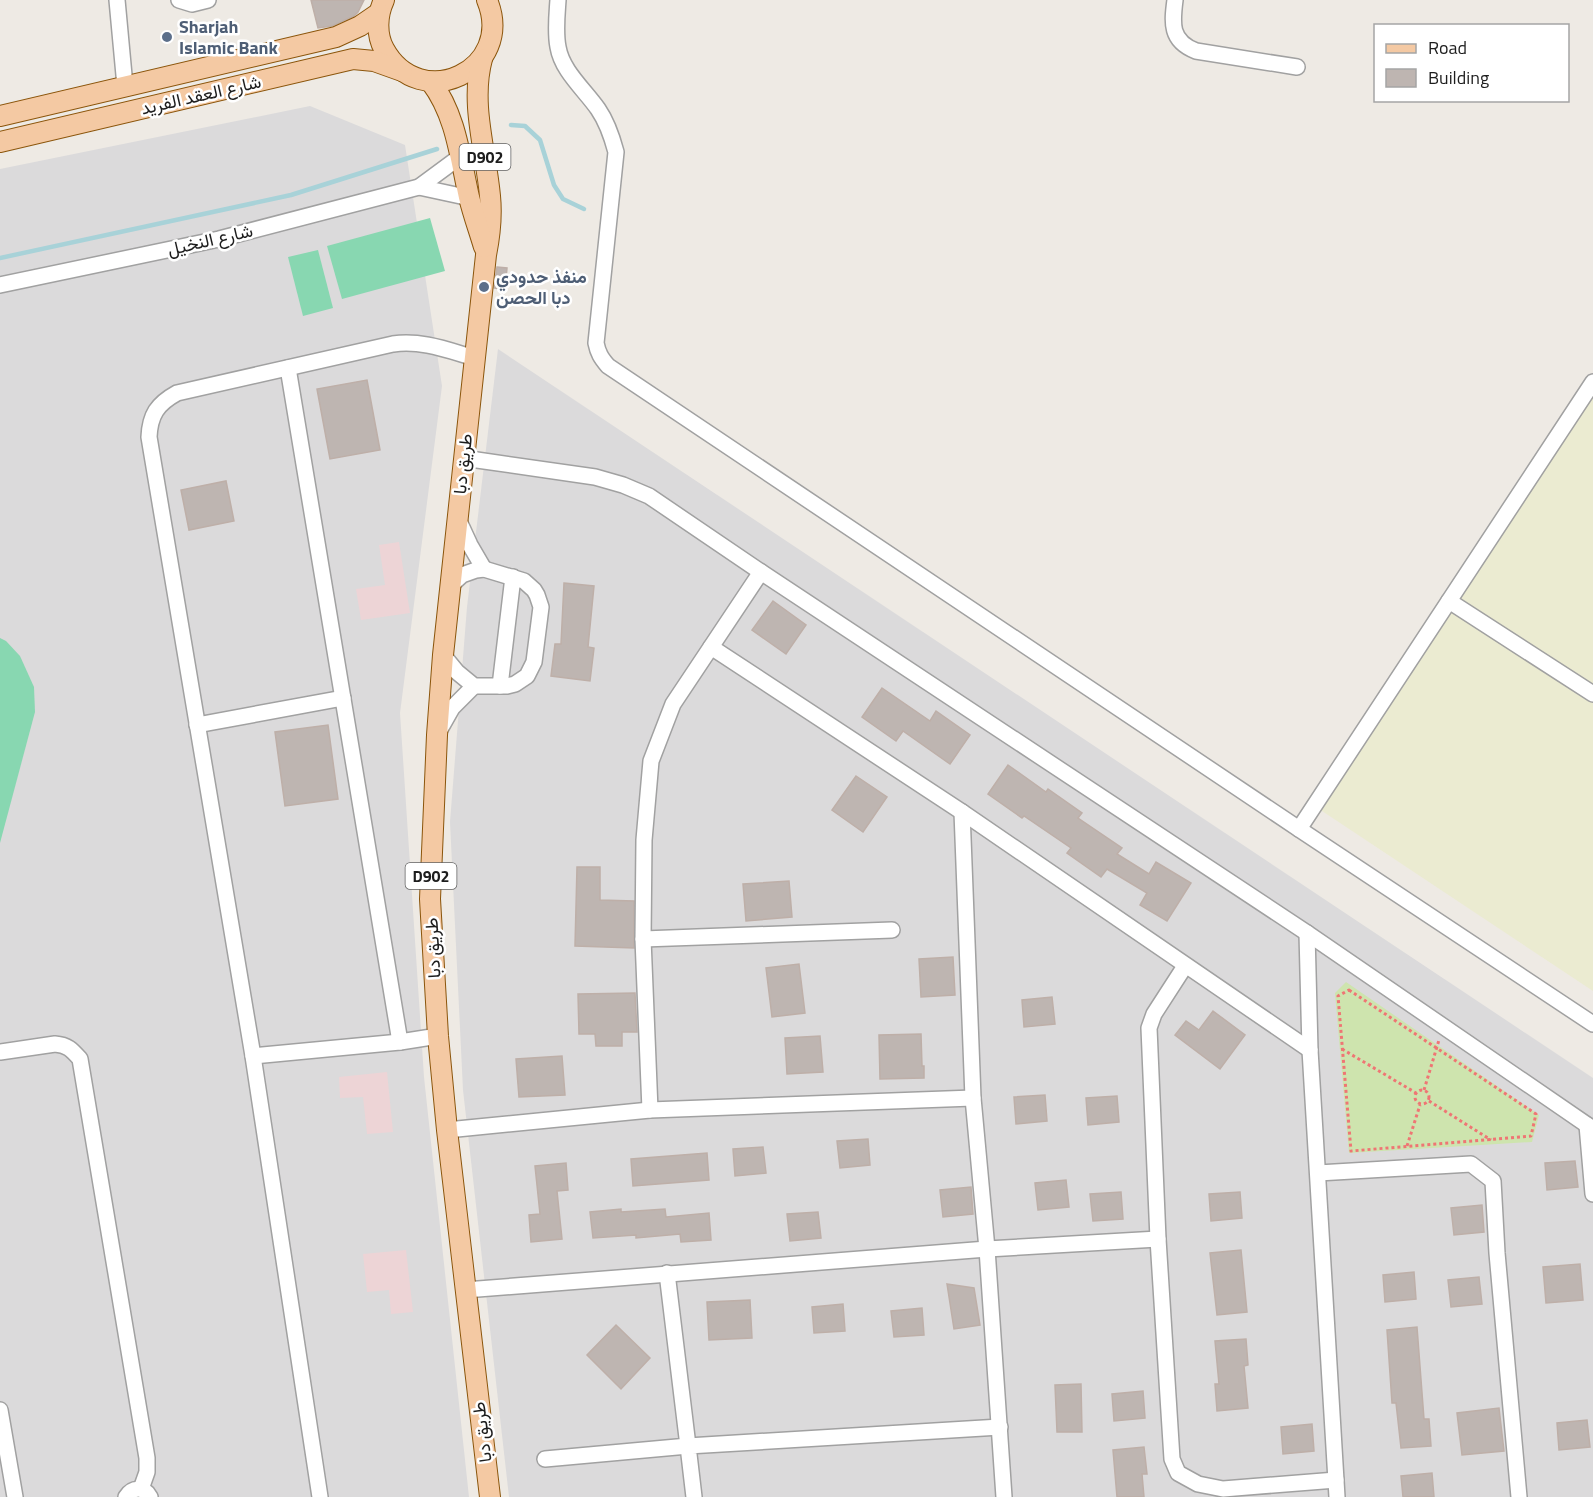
<svg xmlns="http://www.w3.org/2000/svg" width="1593" height="1497" viewBox="0 0 1593 1497" font-family="'Titillium Web',Vazirmatn,sans-serif">
<rect width="100%" height="100%" fill="#eeeae4"/>
<g fill="#dbdadb">
<path d="M310 106 405 145 442 386 400 713 424 1077 469 1497H0V169Z"/>
<path d="M498 349 1593 1078V1497H509L463 1090 450 822 467 607Z"/>
</g>
<g fill="#edd4d6">
<path d="M399 542 410 613 361 620 356 589 385 585 379 545Z"/>
<path d="M387 1072 393 1132 367 1134 363 1097 340 1098 339 1077Z"/>
<path d="M406 1250 413 1312 391 1314 389 1290 367 1292 363 1254Z"/>
</g>
<path fill="#ebebd1" d="M1593 395V991L1307 801Z"/>
<path fill="#cee4ae" d="M1346 982 1539 1115 1532 1142 1349 1153 1335 993Z"/>
<g fill="#88d7b1">
<path d="M430 218 445 271 342 299 327 246Z"/>
<path d="M318 250 333 308 303 316 288 257Z"/>
<path d="M0 638 6 641 20 656 34 687 35 712 0 843Z"/>
</g>
<g fill="none" stroke-linecap="round" stroke-linejoin="round">
<g stroke="#a8d2d8" stroke-width="4.5">
<path d="M511 125 525 126 540 140 554 185 563 199 584 209"/>
<path d="M0 258 291 195 437 149"/>
</g>
</g>
<g fill="#beb5b1" stroke="#beafa8" stroke-width="1.5">
<path d="M311 0H364L358 12 354 16 332 26 318 28Z"/>
<path d="M497 267 507 268 505 290 494 288Z"/>
<path d="M367 380 380 450 330 459 317 389Z"/>
<path d="M226 481 234 521 189 530 181 490Z"/>
<path d="M564 583 594 586 588 647 594 648 590 681 551 676 555 644H561Z"/>
<path d="M773 601 806 625 786 654 752 630Z"/>
<path d="M882 688 930 721 936 711 970 735 950 764 903 731 896 741 862 717Z"/>
<path d="M328 725 338 799 285 806 275 732Z"/>
<path d="M1008 765 1046 792 1048 789 1082 813 1078 818 1122 848 1117 854 1149 874 1156 862 1191 883 1167 921 1140 905 1147 893 1107 869 1101 877 1067 853 1071 848 1024 816 1022 818 988 794Z"/>
<path d="M856 776 887 797 863 832 832 810Z"/>
<path d="M577 867H600V900L634 901V948L575 946Z"/>
<path d="M789 881 792 917 746 921 743 884Z"/>
<path d="M953 957 955 995 921 997 919 959Z"/>
<path d="M799 964 805 1013 772 1017 766 968Z"/>
<path d="M635 993 637 1032H622V1046H596L595 1034H579L578 994Z"/>
<path d="M1052 997 1055 1024 1024 1027 1022 1000Z"/>
<path d="M1213 1011 1245 1035 1220 1069 1175 1035 1186 1021 1199 1030Z"/>
<path d="M921 1034 922 1066H924V1078L880 1079 879 1035Z"/>
<path d="M820 1036 823 1072 787 1074 785 1038Z"/>
<path d="M562 1056 565 1095 519 1097 516 1059Z"/>
<path d="M1045 1095 1047 1121 1016 1124 1014 1097Z"/>
<path d="M1117 1096 1119 1122 1088 1125 1086 1098Z"/>
<path d="M868 1139 870 1165 840 1168 837 1141Z"/>
<path d="M763 1147 766 1173 735 1176 733 1149Z"/>
<path d="M707 1153 709 1180 633 1186 631 1159Z"/>
<path d="M1575 1161 1578 1187 1547 1190 1545 1163Z"/>
<path d="M566 1163 568 1190 557 1191 562 1239 531 1242 529 1215 540 1214 535 1166Z"/>
<path d="M1066 1180 1069 1207 1038 1210 1035 1183Z"/>
<path d="M971 1187 973 1214 943 1217 940 1190Z"/>
<path d="M1121 1192 1123 1219 1093 1221 1090 1194Z"/>
<path d="M1240 1192 1242 1218 1211 1221 1209 1194Z"/>
<path d="M1482 1205 1484 1232 1454 1235 1451 1208Z"/>
<path d="M621 1209V1212L665 1209 666 1217 709 1213 711 1240 681 1242 680 1234 636 1238V1235L593 1238 590 1212Z"/>
<path d="M818 1212 821 1238 790 1241 787 1214Z"/>
<path d="M1241 1250 1247 1312 1217 1315 1210 1253Z"/>
<path d="M1580 1264 1583 1300 1546 1303 1543 1267Z"/>
<path d="M1414 1272 1416 1299 1385 1302 1383 1275Z"/>
<path d="M1479 1277 1482 1304 1451 1307 1448 1280Z"/>
<path d="M947 1284 974 1288 980 1325 954 1329Z"/>
<path d="M750 1300 752 1338 709 1340 707 1302Z"/>
<path d="M843 1304 845 1331 814 1333 812 1307Z"/>
<path d="M922 1308 924 1335 894 1337 891 1311Z"/>
<path d="M616 1325 650 1358 621 1389 587 1355Z"/>
<path d="M1417 1327 1424 1419H1429L1431 1446 1401 1448 1396 1403H1392L1387 1330Z"/>
<path d="M1246 1339 1248 1365 1244 1366 1248 1408 1217 1411 1215 1384H1219L1215 1341Z"/>
<path d="M1081 1384 1082 1432H1057L1055 1385Z"/>
<path d="M1143 1391 1145 1418 1114 1421 1112 1394Z"/>
<path d="M1499 1408 1504 1451 1462 1455 1457 1413Z"/>
<path d="M1587 1420 1590 1447 1559 1450 1557 1423Z"/>
<path d="M1312 1424 1314 1451 1283 1454 1281 1427Z"/>
<path d="M1144 1447 1147 1474H1142L1144 1497H1117L1113 1450Z"/>
<path d="M1432 1473 1434 1497H1403L1401 1476Z"/>
</g>
<g fill="none" stroke-linecap="round" stroke-linejoin="round">
<g stroke="#a1a1a1" stroke-width="18">
<g id="minor">
<path d="M117 0 125 86"/>
<path d="M179 0 192 4 208 0"/>
<path d="M558 0C557 15 555 32 558 47 562 71 584 89 598 109 607 122 612 137 616 152L596 343C598 353 601 358 608 366L1299 829 1593 1024"/>
<path d="M1175 0C1172 23 1170 41 1196 51L1297 67"/>
<path d="M419 187 470 198"/>
<path d="M0 285 219 239 419 187 461 156"/>
<path d="M288 368 400 1042"/>
<path d="M463 458 595 477 623 485 649 496 761 572 1307 933 1593 1129"/>
<path d="M458 519 470 545 484 569"/>
<path d="M1449 601 1593 694"/>
<path d="M711 647 962 812 1310 1050"/>
<path d="M443 655 457 672 474 686H507L515 684 527 676 534 662 541 607 537 595 534 590 524 581 484 569 476 570 462 575 450 586"/>
<path d="M500 686 513 577"/>
<path d="M197 725 343 698"/>
<path d="M439 731 452 708 474 686"/>
<path d="M962 812 973 1098 987 1249 1004 1497"/>
<path d="M1299 829 1593 382"/>
<path d="M1307 933 1310 1050 1337 1497"/>
<path d="M643 939 892 930"/>
<path d="M1185 966 1154 1014 1149 1028 1158 1239 1172 1459 1178 1473 1198 1484 1223 1489 1336 1480"/>
<path d="M0 1052 55 1044C68 1045 72 1050 80 1059L147 1458V1472L141 1489"/>
<path d="M253 1056 400 1042 438 1036"/>
<path d="M650 1110 643 939 644 840 651 761 673 704 761 572"/>
<path d="M1587 1125 1593 1194"/>
<path d="M447 1130 650 1110 973 1098"/>
<path d="M1318 1173 1471 1164 1493 1181 1497 1253 1519 1497"/>
<path d="M465 1290 987 1249 1158 1239"/>
<path d="M0 1410 15 1497"/>
<path d="M545 1459 688 1446 667 1273"/>
<path d="M126 1497C132 1487 144 1486 150 1497"/>
<path d="M320 1497 253 1056 149 437C150 415 157 404 177 393L393 344C422 340 447 350 475 358"/>
<path d="M694 1497 688 1446 1000 1427"/>
</g>
</g>
<g stroke="#8b550b" stroke-width="22">
<g id="major">
<path d="M384 0C377 15 376 34 384 49 420 115 516 70 487 0"/>
<path d="M482 59C470 104 486 151 490 196 492 216 490 235 486 255L443 655 437 735 430 899 438 1036 447 1130 490 1497"/>
<path d="M431 82C456 115 460 157 469 197 473 214 479 230 484 247"/>
<path d="M0 116 336 37 360 26 379 13"/>
<path d="M0 142 353 59 374 61 402 71"/>
</g>
</g>
<g stroke="#ef7574" stroke-width="3" stroke-dasharray="3 3" stroke-linecap="butt">
<path d="M1349 990 1536 1114 1531 1136 1351 1151 1338 996Z"/>
<path d="M1342 1049 1416 1093"/>
<circle cx="1422" cy="1097" r="7"/>
<path d="M1424 1090 1439 1040"/>
<path d="M1429 1101 1491 1140"/>
<path d="M1407 1146 1420 1105"/>
</g>
<use href="#minor" stroke="#fff" stroke-width="15"/>
<use href="#major" stroke="#f4c9a3" stroke-width="20"/>
</g>
<g fill="#5c6f8a" stroke="#fff" stroke-width="2">
<circle cx="167" cy="37" r="6"/>
<circle cx="484" cy="287" r="6"/>
</g>
<g text-anchor="middle" stroke-width="5" stroke-linejoin="round" paint-order="stroke">
<g fill="#fff" stroke="#616161" stroke-width="1.5">
<rect x="459.5" y="144" width="51" height="26" rx="4.5"/>
<rect x="405.5" y="863" width="51" height="26" rx="4.5"/>
</g>
<g font-size="16" font-weight="bold" fill="#1d1d1d">
<text x="485" y="163">D902</text>
<text x="431" y="882">D902</text>
</g>
<g font-size="18" font-weight="bold" fill="#4e5e75" stroke="#fff" text-anchor="start">
<text x="179" y="33">Sharjah<tspan x="179" dy="21">Islamic Bank</tspan></text>
<text x="496" y="283">منفذ حدودي<tspan x="496" dy="21">دبا الحصن</tspan></text>
</g>
<g font-size="18" fill="#1d1d1d" stroke="#fff">
<text transform="translate(201 95) rotate(-13)" y="6">شارع العقد الفريد</text>
<text transform="translate(210 240) rotate(-13)" y="6">شارع النخيل</text>
<text transform="translate(463 464) rotate(-84)" y="6">طريق دبا</text>
<text transform="translate(433 948) rotate(-93)" y="6">طريق دبا</text>
<text transform="translate(482 1432) rotate(-97)" y="6">طريق دبا</text>
</g>
</g>
<rect x="1374" y="24" width="195" height="78" fill="#ffffff" stroke="#a5a5a5" stroke-width="1.5"/>
<rect x="1386" y="44" width="30" height="9" fill="#f4c9a3" stroke="#a5a5a5" stroke-width="1.5"/>
<text x="1428" y="54" font-size="18" fill="#1d1d1d">Road</text>
<rect x="1386" y="69" width="30" height="18" fill="#beb5b1" stroke="#a5a5a5" stroke-width="1.5"/>
<text x="1428" y="84" font-size="18" fill="#1d1d1d">Building</text>
</svg>
